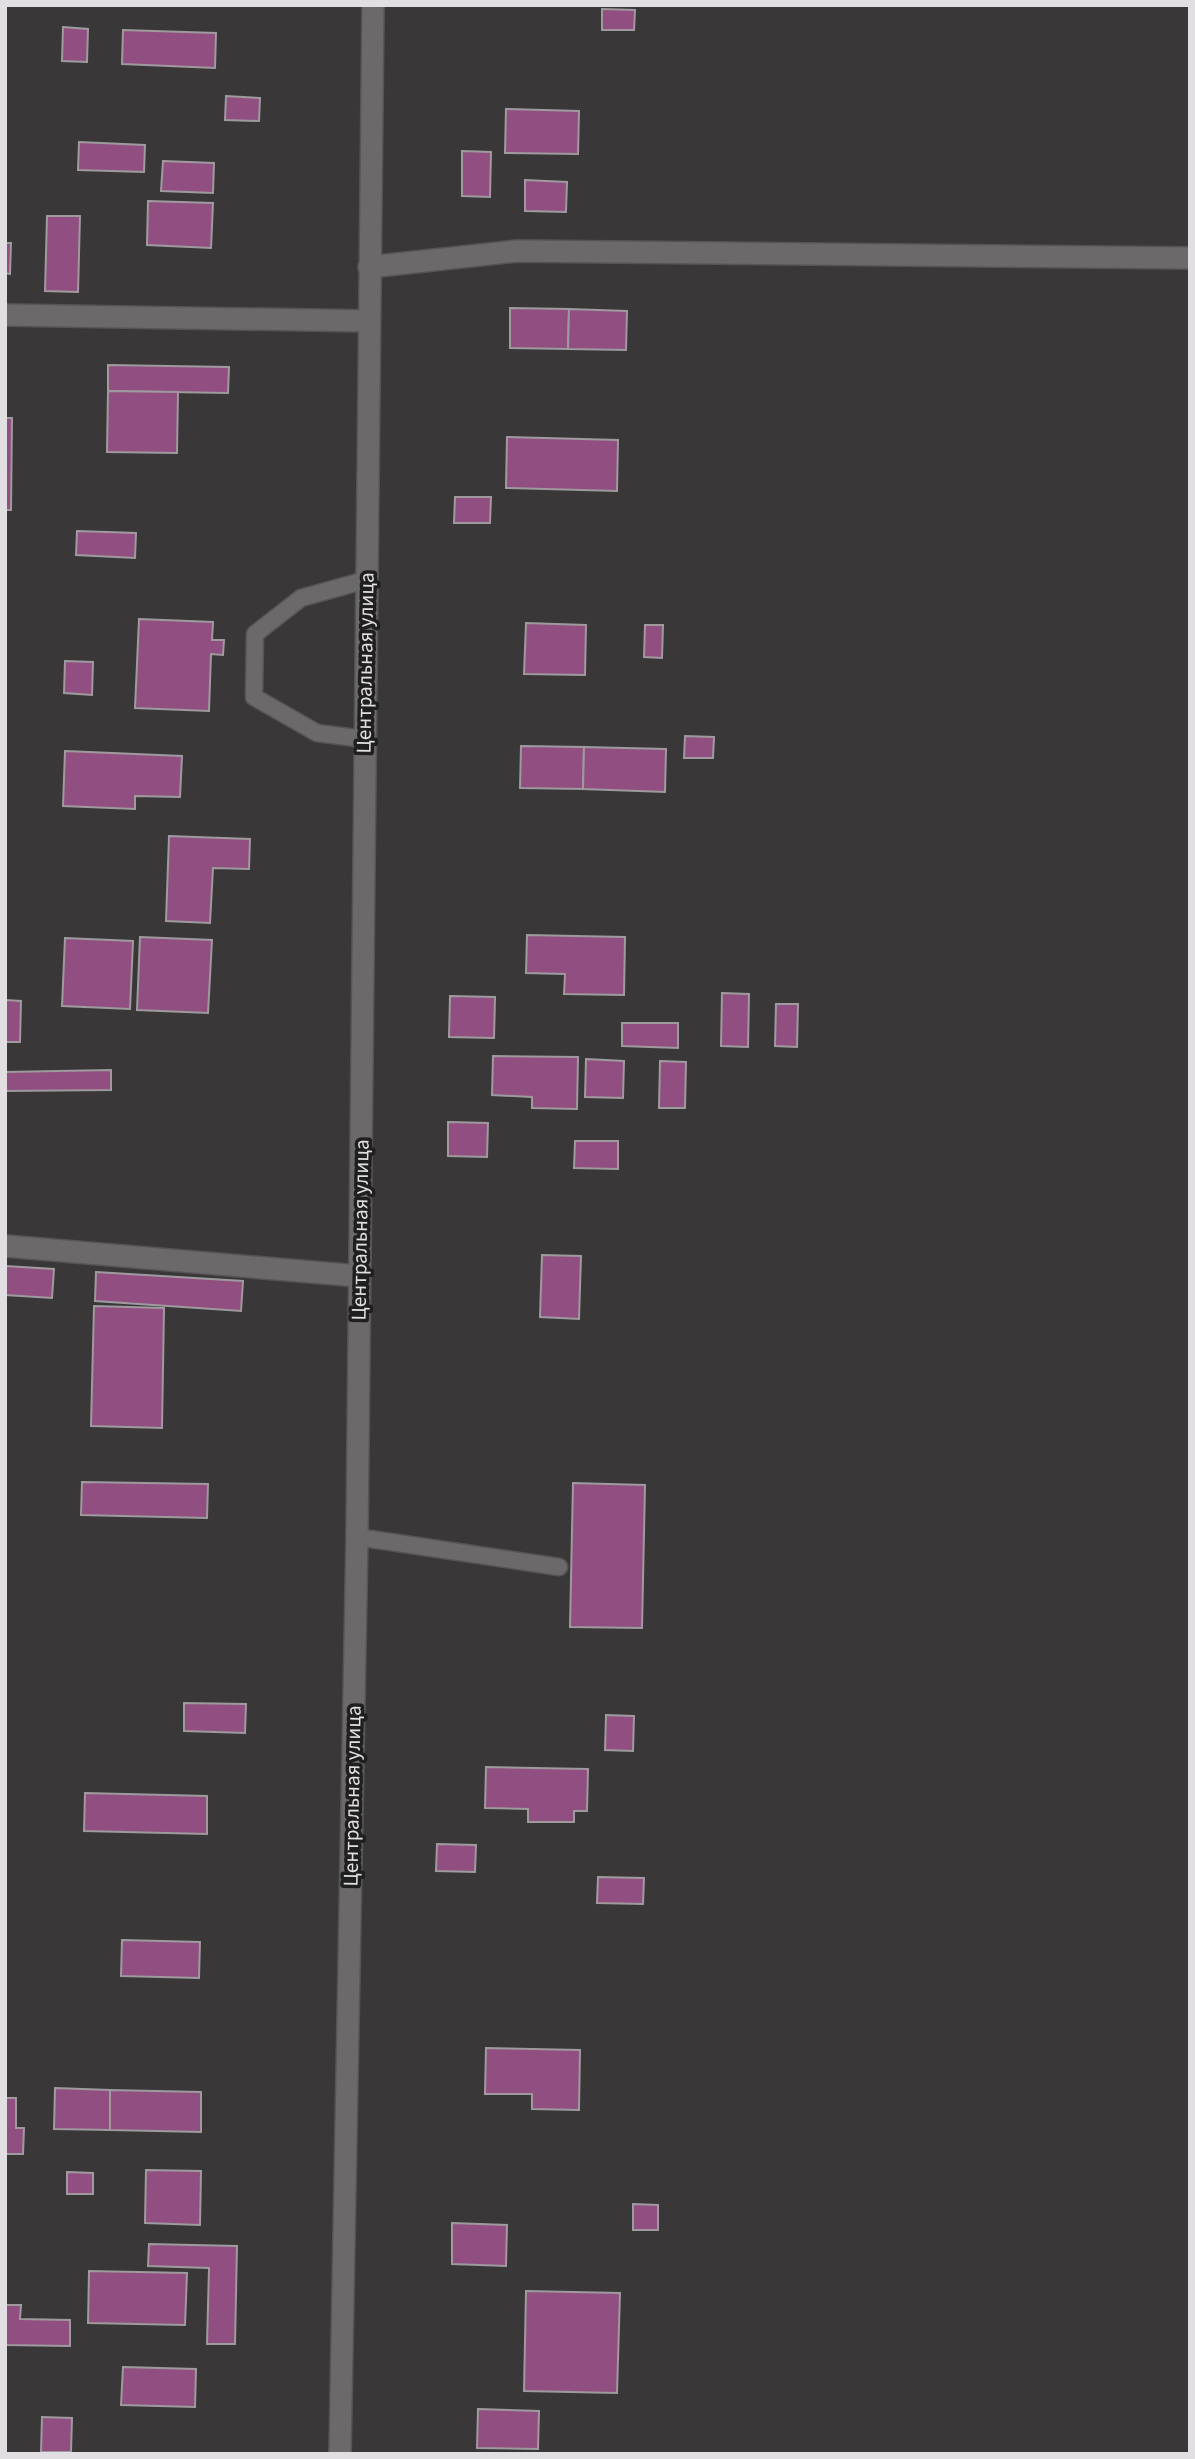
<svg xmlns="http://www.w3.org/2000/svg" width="1195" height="2459" viewBox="0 0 1195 2459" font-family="'Source Sans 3',sans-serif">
<rect width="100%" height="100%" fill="#3a3739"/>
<g fill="#914f81" stroke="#9e9a9d" stroke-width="2">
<path d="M602 9 635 10 634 30H602Z"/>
<path d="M63 27 88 29 87 62 62 61Z"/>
<path d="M123 30 216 33 215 68 122 64Z"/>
<path d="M226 96 260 98 259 121 225 120Z"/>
<path d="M506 109 579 111 578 154 505 153Z"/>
<path d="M79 142 145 145 144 172 78 170Z"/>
<path d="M462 151 491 152 490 197 462 196Z"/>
<path d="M163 161 214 163 213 193 161 191Z"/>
<path d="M525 180 567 182 566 212 525 211Z"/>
<path d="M148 201 213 203 211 248 147 245Z"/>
<path d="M47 216H80L78 292 45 291Z"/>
<path d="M5 243H11L10 274 5 273Z"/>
<path d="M510 308 569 309 568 349 510 348Z"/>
<path d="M569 309 627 311 626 350 568 349Z"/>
<path d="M108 365 229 367 228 393 108 391Z"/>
<path d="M108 391 178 392 177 453 107 452Z"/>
<path d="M5 418H12L11 510H5Z"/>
<path d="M507 437 618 440 617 491 506 488Z"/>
<path d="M455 497H491L490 523H454Z"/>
<path d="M77 531 136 533 135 558 76 555Z"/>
<path d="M139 619 213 622 212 640H224L223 655 211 654 209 711 135 708Z"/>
<path d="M526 623 586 625 585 675 524 674Z"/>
<path d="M645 625H663L662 658 644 657Z"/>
<path d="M65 661 93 662 92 695 64 693Z"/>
<path d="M685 736 714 737 713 758H684Z"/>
<path d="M521 746 584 747 583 789 520 788Z"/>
<path d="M584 747 666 749 665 792 583 789Z"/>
<path d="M65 751 182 756 180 797 135 796V809L63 806Z"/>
<path d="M169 836 250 839 249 869 213 868 210 923 166 921Z"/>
<path d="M527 935 625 937 624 995 564 994 565 974 526 973Z"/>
<path d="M140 937 212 940 208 1013 137 1010Z"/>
<path d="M65 938 133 941 130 1009 62 1006Z"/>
<path d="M722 993 749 994 748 1047 721 1046Z"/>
<path d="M450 996 495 997 494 1038 449 1037Z"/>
<path d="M5 1000 21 1001 20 1042H5Z"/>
<path d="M776 1004H798L797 1047 775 1046Z"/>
<path d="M622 1023H678V1048L622 1046Z"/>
<path d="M493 1056 578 1057 577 1109 532 1108V1097L492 1095Z"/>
<path d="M586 1059 624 1061 623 1098 585 1097Z"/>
<path d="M660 1061 686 1062 685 1108H659Z"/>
<path d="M111 1070V1090L5 1091V1072Z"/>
<path d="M448 1122 488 1123 487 1157 448 1156Z"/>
<path d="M575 1141H618V1169L574 1168Z"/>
<path d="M542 1255 581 1256 579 1319 540 1317Z"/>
<path d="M5 1266 54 1269 52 1298 5 1295Z"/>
<path d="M96 1272 243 1281 241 1311 95 1301Z"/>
<path d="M94 1306 164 1308 162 1428 91 1426Z"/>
<path d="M82 1482 208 1484 207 1518 81 1515Z"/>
<path d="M573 1483 645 1485 642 1628 570 1627Z"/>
<path d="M184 1703 246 1704 245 1733 184 1731Z"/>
<path d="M606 1715 634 1716 633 1751 605 1750Z"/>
<path d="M486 1767 588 1769 587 1811H574V1822H528V1809L485 1808Z"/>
<path d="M85 1793 207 1796V1834L84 1831Z"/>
<path d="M437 1844 476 1845 475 1872 436 1871Z"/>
<path d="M598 1877 644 1878 643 1904 597 1903Z"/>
<path d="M122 1940 200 1942 199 1978 121 1976Z"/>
<path d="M486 2048 580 2050 579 2110 532 2109V2094H485Z"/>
<path d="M55 2088 110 2090V2130L54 2129Z"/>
<path d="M110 2090 201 2092V2132L110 2130Z"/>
<path d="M5 2098H16V2128H24L23 2154H5Z"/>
<path d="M146 2170 201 2171 200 2225 145 2223Z"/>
<path d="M67 2172 93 2173V2194H67Z"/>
<path d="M633 2204 658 2205V2230H633Z"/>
<path d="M452 2223 507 2225 506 2266 452 2264Z"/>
<path d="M149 2244 237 2246 235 2344H207L209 2268 148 2266Z"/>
<path d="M89 2271 187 2273 185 2325 88 2323Z"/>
<path d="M526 2291 620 2293 617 2393 524 2391Z"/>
<path d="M5 2305H21L20 2319 70 2320V2346L5 2345Z"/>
<path d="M123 2367 196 2369 195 2407 121 2405Z"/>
<path d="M478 2409 539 2411 538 2449 477 2448Z"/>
<path d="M42 2417 72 2418 71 2452H41Z"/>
</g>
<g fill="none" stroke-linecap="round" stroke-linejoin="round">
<g stroke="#575456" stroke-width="19">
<g id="lane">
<path d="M364 739 317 733 254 697 255 634 301 598 366 580"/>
<path d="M357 1537 559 1567"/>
</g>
</g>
<g stroke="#575456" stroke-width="24">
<g id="street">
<path d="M369 267 517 251 1190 258"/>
<path d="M5 315 369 321"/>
<path d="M5 1246 359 1276"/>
<path d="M340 2454 357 1537 373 5"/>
</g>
</g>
<use href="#lane" stroke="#6c696b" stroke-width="16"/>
<use href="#street" stroke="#6c696b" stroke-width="21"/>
</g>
<g text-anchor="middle" stroke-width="7" stroke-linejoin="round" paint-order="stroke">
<g font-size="21" fill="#e1dfe1" stroke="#201f20">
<text transform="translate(365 663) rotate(-89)" y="7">Центральная улица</text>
<text transform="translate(360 1230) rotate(-89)" y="7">Центральная улица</text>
<text transform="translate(352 1796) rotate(-89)" y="7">Центральная улица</text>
</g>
</g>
<rect width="1195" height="2459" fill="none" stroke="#e1dfe1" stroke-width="14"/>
</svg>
